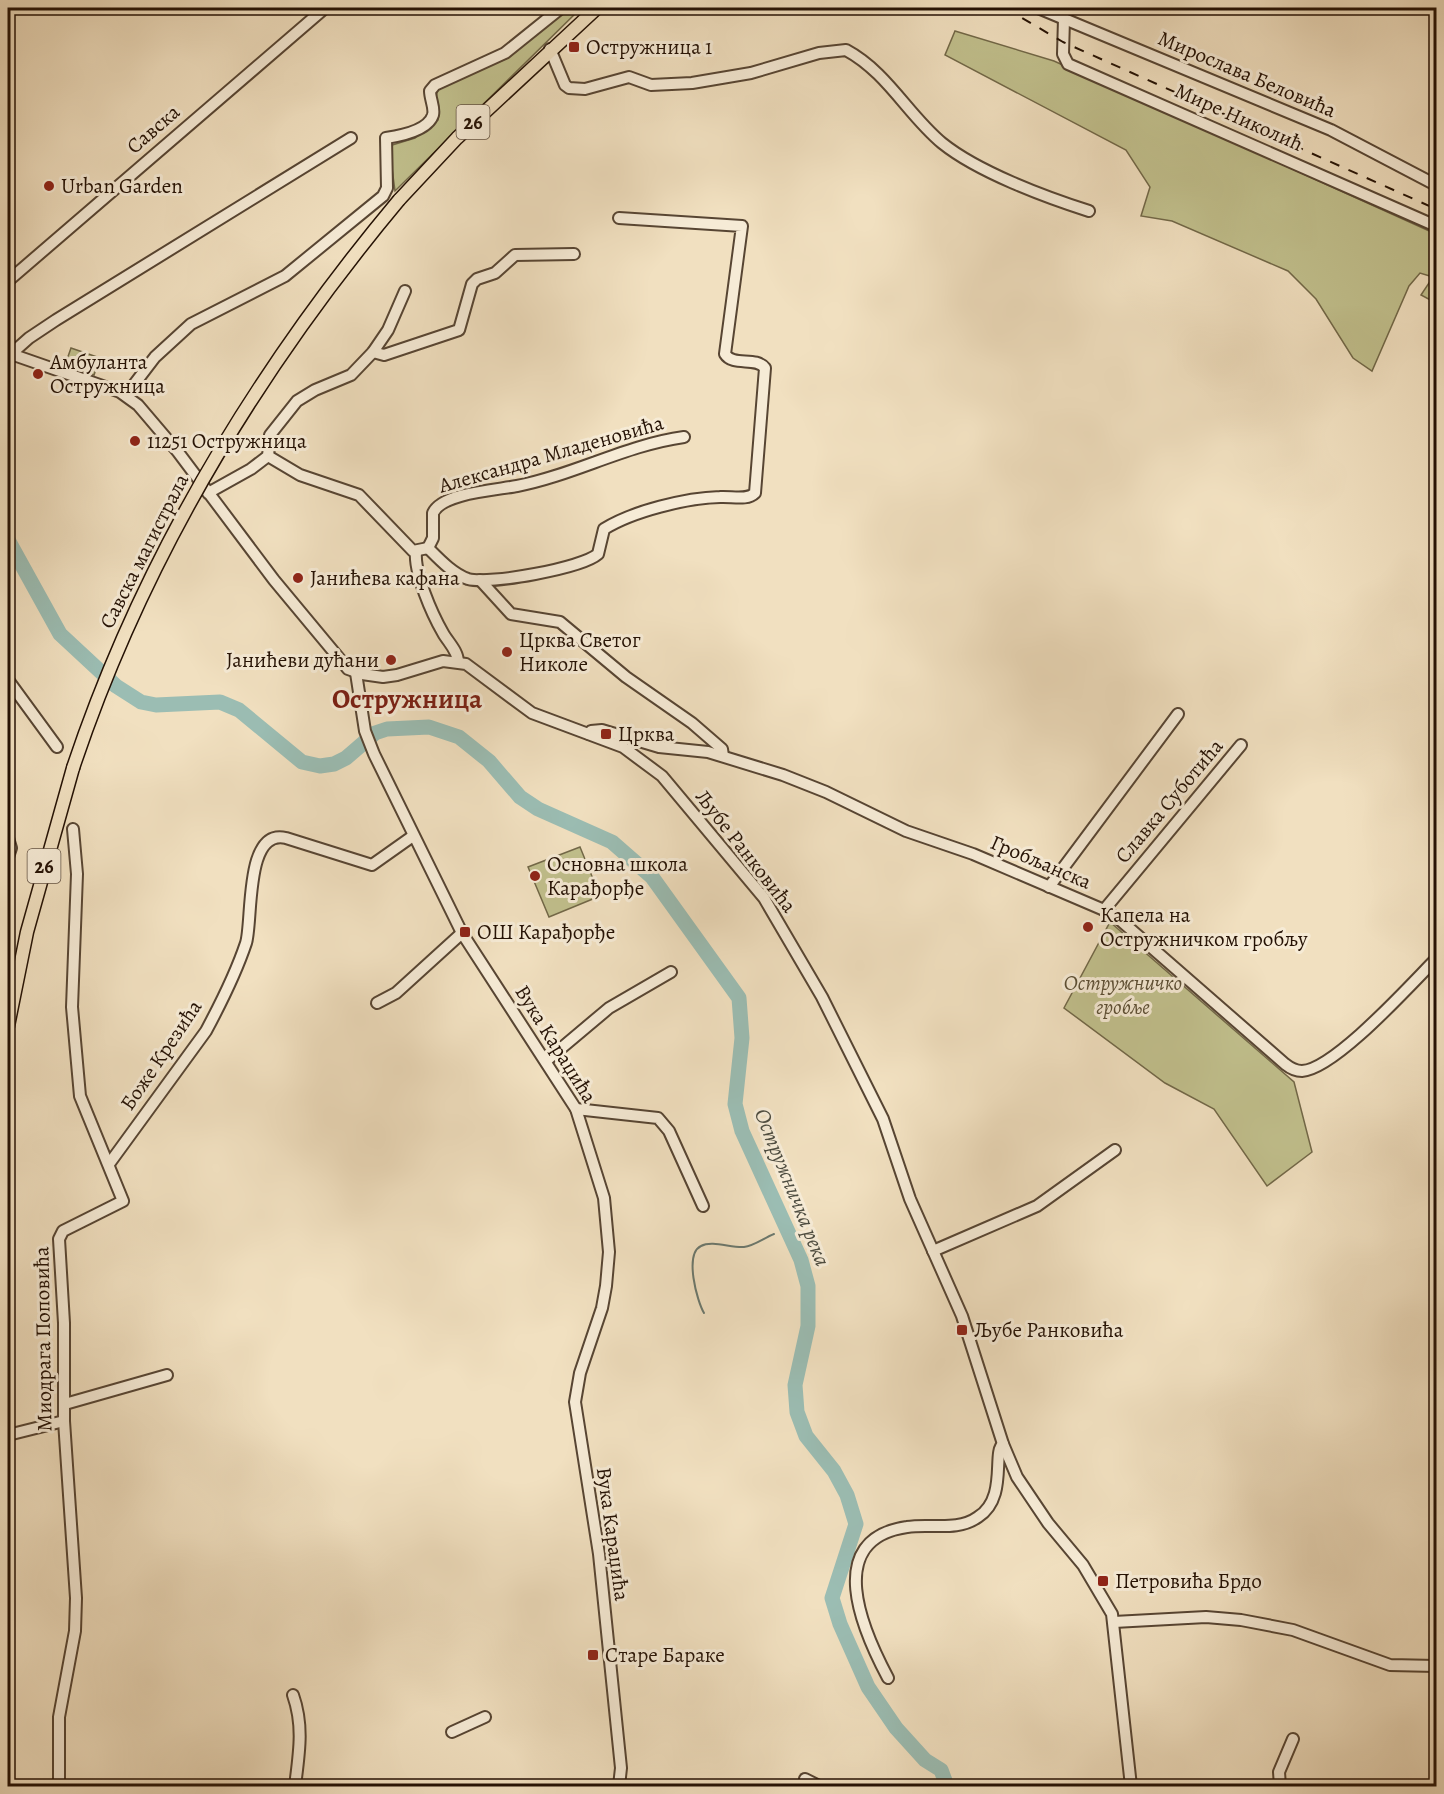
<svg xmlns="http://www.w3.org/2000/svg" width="1444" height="1794" viewBox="0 0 1444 1794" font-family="Alegreya,serif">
<rect width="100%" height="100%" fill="#f1e0c0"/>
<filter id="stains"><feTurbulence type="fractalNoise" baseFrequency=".00333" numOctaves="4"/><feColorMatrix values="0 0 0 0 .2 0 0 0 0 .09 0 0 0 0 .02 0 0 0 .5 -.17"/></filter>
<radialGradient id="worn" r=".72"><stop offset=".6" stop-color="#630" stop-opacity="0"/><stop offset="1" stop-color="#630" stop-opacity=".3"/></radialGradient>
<g fill="#c1c08d" stroke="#726848" stroke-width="1.5">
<path d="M566 10H579L395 191 389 146 415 138 438 120 436 99 438 86 508 58Z"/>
<path d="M955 31 1054 61 1436 234V303L1421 295 1433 277 1420 273 1409 286 1372 371 1353 358 1316 299 1288 271 1172 221 1141 216 1150 187 1126 150 945 55Z"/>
<path d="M71 348 100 358 94 375 65 365Z"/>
<path d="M580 847 600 896 549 917 528 867Z"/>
<path d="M1110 922 1294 1082 1312 1152 1267 1186 1214 1109 1165 1083 1064 1008Z"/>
</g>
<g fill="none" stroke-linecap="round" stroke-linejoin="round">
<path stroke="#6b786d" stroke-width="2" d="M704 1313C697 1301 684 1254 701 1246 712 1240 731 1248 744 1247 754 1246 764 1238 774 1234"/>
<path stroke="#9bbdb3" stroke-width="15" d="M8 540 60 634 116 686 141 702 156 705 220 702 239 710 302 762 320 766 334 764 346 758 375 733 387 729 429 727 459 737 489 761 520 797 538 809 612 842 652 877 739 998 742 1038 735 1104 742 1131 801 1260 808 1286V1326L795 1385 797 1412 806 1436 834 1471 847 1495 856 1524 832 1598 840 1624 868 1687 896 1728 925 1760 941 1770 947 1786"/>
<g stroke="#574533" stroke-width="14">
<g id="minor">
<path d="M1038 8 1331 130 1436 185"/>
<path d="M1064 19 1063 54 1068 64 1436 226"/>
<path d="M550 49 565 85 569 88 585 89 629 77 651 85 692 83 751 73 819 53 846 50C887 72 908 115 942 143 978 172 1045 197 1089 211"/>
<path d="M8 281 325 8"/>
<path d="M373 352 384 355 459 330 472 284 477 279 495 273 515 255 574 254"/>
<path d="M8 353 120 392 138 405 178 452 274 580 348 669 362 674 383 677 397 675 443 661 466 664 532 713 623 747 662 776 764 898 822 997 883 1119 910 1199 962 1316 1003 1444 1017 1477 1048 1523 1083 1565 1112 1614 1131 1786"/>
<path d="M11 354 29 338 56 320 351 138"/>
<path d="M126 395 155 357 191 324 285 276 383 196 387 188 386 138C399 136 428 131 433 115 435 108 430 99 430 91L435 85 505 53 561 8"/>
<path d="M268 456 300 475 359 495 413 551 428 548"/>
<path d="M208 493 251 469 268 456 270 435 297 401 315 390 351 375 373 352 388 330 405 291"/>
<path d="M428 548C439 559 453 574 468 579 489 585 582 568 598 554L604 529C633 511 686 498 720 497 731 496 747 501 755 493L765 368C756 356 733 367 725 354L742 226 619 218"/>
<path d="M428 548 433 538V513C442 493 496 490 517 486 574 475 626 445 684 437"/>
<path d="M416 552C414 573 432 614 443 633 448 642 458 651 458 662"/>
<path d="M480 580 511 614 560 622 626 677 692 723 722 749 723 756"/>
<path d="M356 673 365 731 374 754 462 933 576 1109 604 1198 609 1252 606 1286 602 1308 580 1373 575 1402 599 1554 621 1768 619 1786"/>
<path d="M8 680 57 747"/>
<path d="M589 734 591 731 602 730 659 747 708 752 783 775 826 792 906 831 973 854 1104 910 1120 920 1285 1064C1290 1068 1296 1071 1302 1071 1335 1069 1411 984 1436 959"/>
<path d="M8 838 11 848 8 857"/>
<path d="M1049 887 1178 714"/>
<path d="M1104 910 1241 745"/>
<path d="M377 1003 396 993 462 933"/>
<path d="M546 1061 609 1008 671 972"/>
<path d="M576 1109 658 1118 669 1131 703 1206"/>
<path d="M109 1164 206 1031C221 1003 236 973 246 943 253 921 244 828 286 838L372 865 413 836"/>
<path d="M933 1251 1037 1206 1115 1150"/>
<path d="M65 1404 167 1375"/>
<path d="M8 1435 64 1421"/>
<path d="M1114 1622 1206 1617 1241 1620 1293 1630 1390 1665 1436 1666"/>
<path d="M888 1678C863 1631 822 1539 907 1527 931 1523 957 1532 978 1517 1008 1498 992 1452 1003 1444"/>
<path d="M293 1695C304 1726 299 1754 295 1786"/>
<path d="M452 1732 485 1717"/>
<path d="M805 1779 819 1786"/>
<path d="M59 1786V1717L75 1631 76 1598 64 1421V1323L59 1239 63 1231 123 1201 80 1096 72 1007 77 874 73 829"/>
<path d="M1280 1786 1279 1772 1293 1739"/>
</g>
</g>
<g stroke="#241104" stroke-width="15">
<g id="major">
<path d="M399 200 457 138 597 8"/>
<path d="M8 1026 27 932 73 768"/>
</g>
</g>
<use href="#minor" stroke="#f6ebd6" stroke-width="10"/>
<use href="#major" stroke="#f1e0c0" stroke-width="12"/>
<path stroke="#241104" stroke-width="2" stroke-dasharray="10 10" stroke-linecap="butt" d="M1005 8 1063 42 1436 209"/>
<g stroke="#241104" stroke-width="15" stroke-linecap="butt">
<path id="major-bridge" d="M73 768C143 558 257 370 399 200"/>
</g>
<use href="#major-bridge" stroke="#f1e0c0" stroke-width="12"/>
</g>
<g fill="#8f2418" stroke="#f6ebd6" stroke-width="2">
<rect x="568" y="41" width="12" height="12" rx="3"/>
<circle cx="49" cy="186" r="6"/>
<circle cx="38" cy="374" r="6"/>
<circle cx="135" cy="441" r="6"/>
<circle cx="298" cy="578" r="6"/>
<circle cx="507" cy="652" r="6"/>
<circle cx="391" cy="660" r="6"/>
<rect x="600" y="728" width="12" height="12" rx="3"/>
<circle cx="535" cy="876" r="6"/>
<circle cx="1088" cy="927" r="6"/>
<rect x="459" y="926" width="12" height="12" rx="3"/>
<rect x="956" y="1324" width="12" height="12" rx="3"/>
<rect x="1097" y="1575" width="12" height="12" rx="3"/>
<rect x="587" y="1649" width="12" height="12" rx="3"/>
</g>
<g text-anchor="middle" stroke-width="6" stroke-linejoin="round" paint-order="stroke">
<g fill="#f6ebd6" stroke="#635243" stroke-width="1.5">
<rect x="456.5" y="105" width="33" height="34" rx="4.5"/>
<rect x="27.5" y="849" width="33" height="34" rx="4.5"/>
</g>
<g font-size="20" font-weight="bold" fill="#241104">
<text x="473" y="129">26</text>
<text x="44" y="873">26</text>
</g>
<g font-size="21" fill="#241104" stroke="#f6ebd6" text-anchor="start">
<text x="586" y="54">Остружница 1</text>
<text x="61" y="193">Urban Garden</text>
<text x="50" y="369">Амбуланта<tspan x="50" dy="24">Остружница</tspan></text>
<text x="147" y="448">11251 Остружница</text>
<text x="310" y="585">Јанићева кафана</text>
<text x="519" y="647">Црква Светог<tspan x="519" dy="24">Николе</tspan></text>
<text x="379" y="667" text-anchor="end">Јанићеви дућани</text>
<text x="618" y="741">Црква</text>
<text x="547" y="871">Основна школа<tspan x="547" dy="24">Карађорђе</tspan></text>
<text x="1100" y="922">Капела на<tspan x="1100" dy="24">Остружничком гробљу</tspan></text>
<text x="477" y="939">ОШ Карађорђе</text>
<text x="974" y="1337">Љубе Ранковића</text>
<text x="1115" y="1588">Петровића Брдо</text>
<text x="605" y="1662">Старе Бараке</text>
</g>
<g font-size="21" fill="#241104" stroke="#f6ebd6">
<text transform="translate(1247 74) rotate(23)" y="7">Мирослава Беловића</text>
<text transform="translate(1239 117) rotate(24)" y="7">Мире Николић</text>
<text transform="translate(153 129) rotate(-41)" y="7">Савска</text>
<text transform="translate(551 454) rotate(-16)" y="7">Александра Младеновића</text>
<text transform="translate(144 551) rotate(-63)" y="7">Савска магистрала</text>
<text transform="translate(1169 801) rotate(-50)" y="7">Славка Суботића</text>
<text transform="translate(746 851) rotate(52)" y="7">Љубе Ранковића</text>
<text transform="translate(1041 862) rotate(23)" y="7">Гробљанска</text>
<text transform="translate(556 1044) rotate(58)" y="7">Вука Караџића</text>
<text transform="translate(161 1055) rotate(-56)" y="7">Боже Крезића</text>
<text transform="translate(43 1339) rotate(-91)" y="7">Миодрага Поповића</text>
<text transform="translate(613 1534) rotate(82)" y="7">Вука Караџића</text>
</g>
<g font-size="21" font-style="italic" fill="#5b4e34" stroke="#f6ebd6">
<text x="1123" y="990">Остружничко<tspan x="1123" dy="24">гробље</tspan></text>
</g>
<g font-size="22" font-style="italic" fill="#4e4d41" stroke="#f6ebd6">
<text transform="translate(793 1187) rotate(68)" y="8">Остружничка река</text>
</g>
<g font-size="27" font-weight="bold" fill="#7a1f14" stroke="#f6ebd6">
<text x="407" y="708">Остружница</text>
</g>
</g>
<rect width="1444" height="1794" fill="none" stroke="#f1e0c0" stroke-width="30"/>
<rect x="9" y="9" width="1426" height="1776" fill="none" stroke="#241104" stroke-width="3"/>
<rect x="15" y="15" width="1414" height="1764" fill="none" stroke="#241104" stroke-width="1.5"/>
<rect width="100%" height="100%" filter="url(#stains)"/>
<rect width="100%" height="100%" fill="url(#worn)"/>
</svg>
